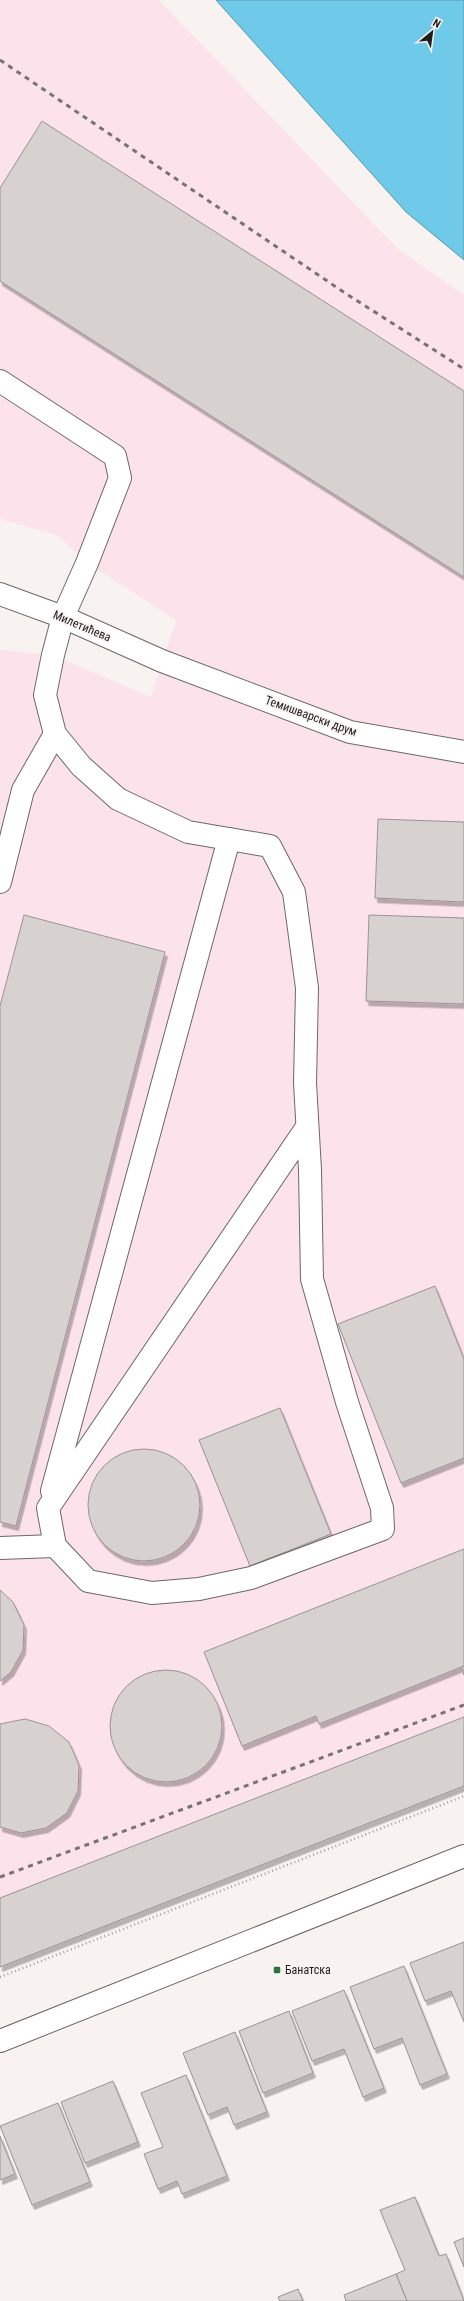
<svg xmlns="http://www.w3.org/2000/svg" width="464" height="2301" viewBox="0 0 464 2301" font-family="'Roboto Condensed',sans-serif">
<defs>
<filter id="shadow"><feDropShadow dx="2.5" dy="4.5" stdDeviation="0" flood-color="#0004"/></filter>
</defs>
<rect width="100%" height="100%" fill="#f8f3f0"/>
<path fill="#fce2eb" d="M0 0H159L398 249 464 295V1786L0 1967V650L53 655 151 697 176 620 87 563 56 535 0 519Z"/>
<path fill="#6fc9e8" stroke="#5896ab" d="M216 0H464V260L406 212Z"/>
<g fill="#d7d1d0" stroke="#999392" filter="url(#shadow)">
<path d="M42 121 464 391V577L0 281V188Z"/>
<path d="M378 819 464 822V902L375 898Z"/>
<path d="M24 915 165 952 16 1526 0 1522V1006Z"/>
<path d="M369 915 464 918V1004L366 1001Z"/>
<path d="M435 1286 464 1359V1458L401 1483 338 1324Z"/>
<path d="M280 1408 331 1534 250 1566 199 1440Z"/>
<circle cx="144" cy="1505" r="56"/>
<path d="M464 1549V1666L319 1724 316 1716 242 1746 204 1652Z"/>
<path d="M0 1590 13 1602 24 1625 23 1650 11 1672 0 1681Z"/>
<path d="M464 1666V1675L461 1667Z"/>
<circle cx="166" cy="1726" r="56"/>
<path d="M464 1717V1786L0 1967V1898Z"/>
<path d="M25 1719 49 1726 69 1742 79 1765 78 1791 67 1813 46 1828 21 1833 0 1827V1724Z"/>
<path d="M464 1942V2022L451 1991 425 2001 410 1963Z"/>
<path d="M404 1966 447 2074 420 2085 402 2038 374 2049 350 1987Z"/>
<path d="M344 1990 384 2088 363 2097 344 2049 312 2061 292 2011Z"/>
<path d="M289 2011 313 2073 263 2093 239 2031Z"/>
<path d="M235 2032 267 2112 234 2125 227 2107 208 2115 183 2053Z"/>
<path d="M186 2075 227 2176 182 2194 177 2181 158 2189 144 2154 163 2147 141 2093Z"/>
<path d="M113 2081 138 2142 85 2163 61 2102Z"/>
<path d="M58 2103 90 2182 32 2205 0 2126Z"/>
<path d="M0 2136 15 2174 0 2180Z"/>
<path d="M415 2197 439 2256 446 2254 464 2301H407L396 2274 405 2270 380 2210Z"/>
<path d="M464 2238V2267L454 2242Z"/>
<path d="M396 2274 407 2301H346L344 2295Z"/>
<path d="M298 2289 303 2301H280L278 2297Z"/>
</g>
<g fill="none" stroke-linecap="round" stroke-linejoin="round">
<g stroke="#6d6866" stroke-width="24">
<g id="minor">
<path d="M0 381 115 456 120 478 87 563 63 617 53 655 45 695 55 734 81 766 118 799 188 832 270 846 294 892 307 988 305 1083 310 1170 312 1279 347 1402 382 1508 383 1529 251 1578 199 1589 152 1593 88 1581 55 1546 48 1508 307 1127"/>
<path d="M0 594 63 617 162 661 350 732 464 752"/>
<path d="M0 882 23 790 55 734"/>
<path d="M52 1491 229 839"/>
<path d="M0 1548 55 1546"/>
</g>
</g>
<g stroke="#6d6866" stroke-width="24">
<path id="major" d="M0 2041 464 1856"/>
</g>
<path stroke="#a19d9b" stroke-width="2.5" stroke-dasharray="1 3" stroke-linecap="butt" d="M0 1977 464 1796"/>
<use href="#minor" stroke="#fff" stroke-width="22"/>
<use href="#major" stroke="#fff" stroke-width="22"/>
<g stroke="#777372" stroke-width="3" stroke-dasharray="5 5" stroke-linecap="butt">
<path d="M0 60 345 293 464 369"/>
<path d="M0 1877 464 1705"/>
</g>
</g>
<rect fill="#2d733f" stroke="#f8f3f0" stroke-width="1.5" x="273" y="1966" width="8" height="8" rx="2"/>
<g text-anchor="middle" stroke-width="3.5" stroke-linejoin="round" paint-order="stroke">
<g font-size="12" fill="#211f1e" stroke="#f8f3f0">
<text transform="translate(82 626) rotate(23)" y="4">Милетићева</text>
<text transform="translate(311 716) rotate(20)" y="4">Темишварски друм</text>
</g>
<g font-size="12" fill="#211f1e" stroke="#f8f3f0" text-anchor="start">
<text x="285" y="1974">Банатска</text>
</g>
</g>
<g transform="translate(432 32) rotate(29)" stroke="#f8f3f0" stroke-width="3" paint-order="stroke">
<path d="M0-3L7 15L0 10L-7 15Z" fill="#211f1e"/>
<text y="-6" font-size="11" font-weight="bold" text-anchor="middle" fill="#211f1e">N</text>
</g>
</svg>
